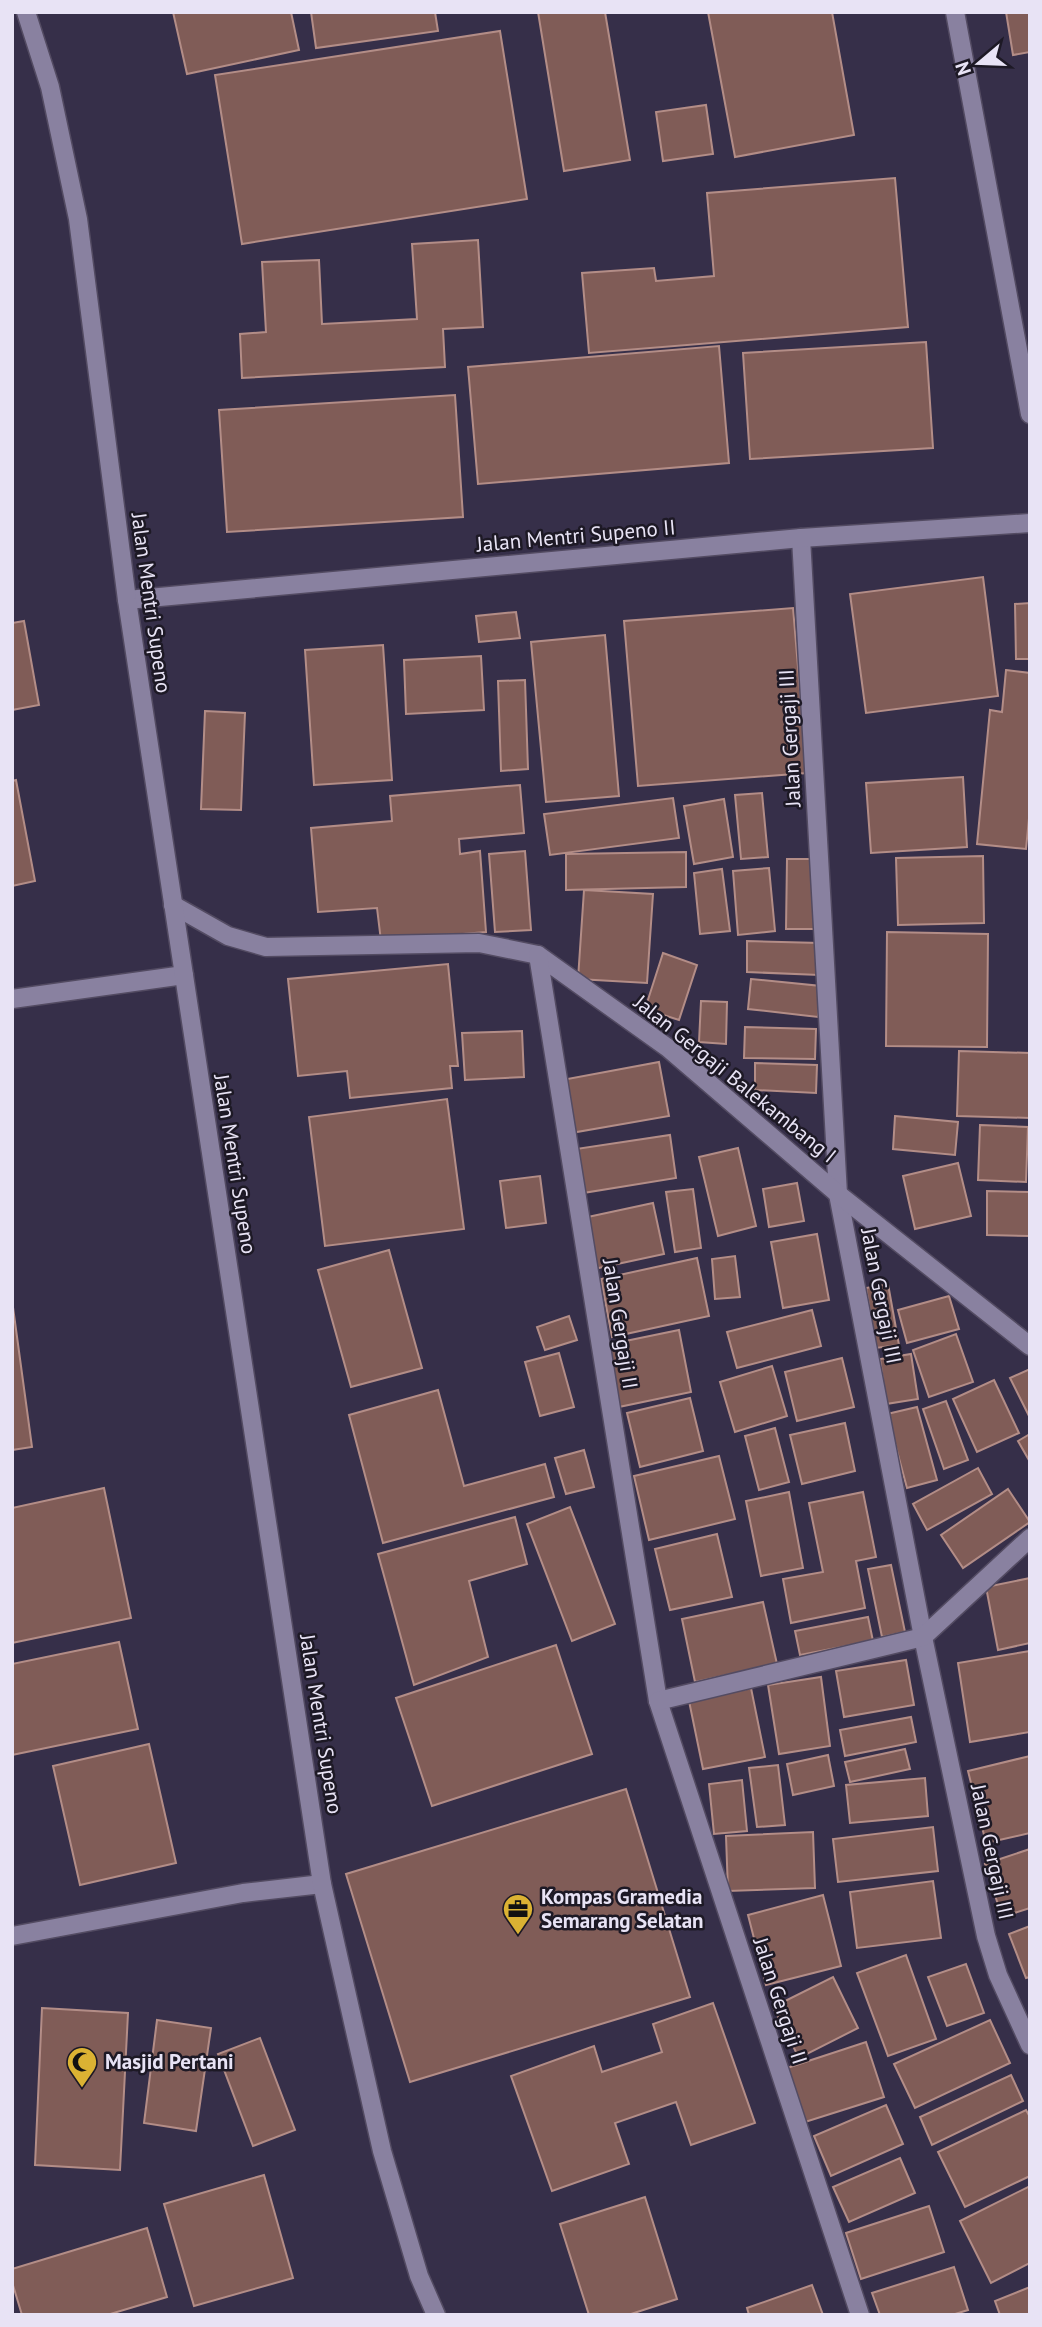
<svg xmlns="http://www.w3.org/2000/svg" width="1042" height="2327" viewBox="0 0 1042 2327" font-family="'PT Sans',sans-serif">
<rect width="100%" height="100%" fill="#362f49"/>
<g fill="#805c57" stroke="#b38d87" stroke-width="2">
<path d="M173 12H291L299 50 187 74Z"/>
<path d="M311 12H435L438 31 316 48Z"/>
<path d="M538 12H605L630 160 564 171Z"/>
<path d="M708 12H832L854 135 735 157Z"/>
<path d="M1006 12H1030V52L1013 55Z"/>
<path d="M500 31 527 199 242 244 215 75Z"/>
<path d="M706 105 713 154 663 161 656 112Z"/>
<path d="M895 178 908 327 589 353 582 273 654 268 656 281 714 276 707 193Z"/>
<path d="M478 240 483 327 443 329 445 367 242 378 240 334 266 332 262 262 319 260 322 324 417 319 412 244Z"/>
<path d="M926 342 933 448 750 459 743 353Z"/>
<path d="M719 346 729 463 478 484 468 367Z"/>
<path d="M455 395 463 517 227 532 219 410Z"/>
<path d="M983 577 998 696 866 713 850 594Z"/>
<path d="M1030 603V659H1016L1015 604Z"/>
<path d="M793 608 807 773 638 786 624 621Z"/>
<path d="M516 612 520 638 479 642 476 616Z"/>
<path d="M24 621 39 705 12 710V623Z"/>
<path d="M605 635 619 796 546 802 531 642Z"/>
<path d="M383 645 392 780 314 785 305 650Z"/>
<path d="M481 656 484 710 406 714 404 660Z"/>
<path d="M1006 670 1030 673V808L1026 849 977 844 990 710 1002 712Z"/>
<path d="M525 680 528 769 501 771 498 681Z"/>
<path d="M205 711 245 713 241 810 201 809Z"/>
<path d="M963 777 967 847 871 853 866 783Z"/>
<path d="M16 780 35 881 12 886V781Z"/>
<path d="M520 785 524 833 459 839 460 854 480 851 486 932 381 941 377 908 318 912 311 828 392 821 390 796Z"/>
<path d="M762 793 768 857 741 859 735 795Z"/>
<path d="M673 798 679 838 550 855 544 814Z"/>
<path d="M724 799 733 857 694 864 684 806Z"/>
<path d="M525 851 531 930 495 932 489 854Z"/>
<path d="M686 852V887L566 890V854Z"/>
<path d="M983 856 984 923 898 925 896 858Z"/>
<path d="M787 859H818V929H786Z"/>
<path d="M769 868 775 931 738 935 733 871Z"/>
<path d="M722 869 730 931 700 934 694 873Z"/>
<path d="M584 890 653 894 647 983 578 979Z"/>
<path d="M887 932 988 934 987 1047 886 1046Z"/>
<path d="M747 941 820 943 819 975 747 972Z"/>
<path d="M663 953 697 965 679 1020 645 1009Z"/>
<path d="M448 964 458 1066H450L452 1088 350 1098 347 1071 298 1076 288 979Z"/>
<path d="M751 979 821 986 818 1017 748 1009Z"/>
<path d="M701 1001 727 1002 726 1044 699 1042Z"/>
<path d="M745 1027 816 1029 815 1059 744 1058Z"/>
<path d="M522 1031 524 1077 465 1080 462 1033Z"/>
<path d="M959 1051 1030 1053V1118L957 1116Z"/>
<path d="M659 1062 669 1116 571 1133 562 1080Z"/>
<path d="M755 1063 817 1065 816 1093 755 1090Z"/>
<path d="M447 1099 464 1229 325 1246 309 1117Z"/>
<path d="M895 1116 958 1122 955 1155 893 1149Z"/>
<path d="M980 1125 1028 1127 1026 1182 978 1180Z"/>
<path d="M670 1135 676 1178 583 1193 576 1149Z"/>
<path d="M738 1148 756 1226 718 1236 699 1157Z"/>
<path d="M958 1163 971 1216 915 1229 903 1176Z"/>
<path d="M540 1176 546 1223 506 1228 500 1181Z"/>
<path d="M797 1183 804 1221 769 1227 763 1189Z"/>
<path d="M693 1189 701 1248 675 1252 666 1192Z"/>
<path d="M987 1191 1030 1192V1236L987 1235Z"/>
<path d="M653 1203 664 1254 594 1269 583 1218Z"/>
<path d="M817 1234 829 1300 783 1308 771 1242Z"/>
<path d="M389 1250 422 1368 351 1387 318 1270Z"/>
<path d="M735 1256 740 1297 715 1299 712 1259Z"/>
<path d="M697 1258 709 1316 612 1337 601 1279Z"/>
<path d="M888 1284 899 1345 876 1348 866 1288Z"/>
<path d="M949 1296 959 1329 907 1343 898 1310Z"/>
<path d="M12 1300 32 1447 12 1450Z"/>
<path d="M812 1310 821 1346 737 1368 727 1332Z"/>
<path d="M569 1316 577 1340 545 1350 537 1327Z"/>
<path d="M679 1330 691 1392 614 1408 601 1346Z"/>
<path d="M956 1334 973 1382 929 1397 913 1350Z"/>
<path d="M559 1353 574 1407 540 1416 525 1362Z"/>
<path d="M911 1354 918 1399 886 1404 880 1359Z"/>
<path d="M842 1358 854 1407 797 1421 785 1372Z"/>
<path d="M772 1366 787 1416 735 1432 720 1382Z"/>
<path d="M1030 1369V1418L1010 1378Z"/>
<path d="M994 1380 1019 1433 977 1452 953 1399Z"/>
<path d="M438 1390 464 1486 545 1464 554 1497 383 1543 349 1415Z"/>
<path d="M690 1398 703 1451 640 1467 627 1413Z"/>
<path d="M946 1401 968 1460 944 1469 923 1409Z"/>
<path d="M917 1407 937 1480 907 1488 887 1414Z"/>
<path d="M845 1423 855 1471 802 1484 790 1435Z"/>
<path d="M775 1428 789 1482 759 1490 745 1436Z"/>
<path d="M1030 1434V1462L1018 1441Z"/>
<path d="M584 1450 594 1487 566 1494 555 1458Z"/>
<path d="M719 1456 735 1519 649 1540 634 1476Z"/>
<path d="M978 1468 992 1494 927 1530 913 1504Z"/>
<path d="M104 1488 131 1618 12 1643V1508Z"/>
<path d="M1008 1489 1030 1522 963 1568 941 1535Z"/>
<path d="M789 1492 803 1568 761 1576 746 1501Z"/>
<path d="M863 1492 876 1557 856 1561 865 1608 791 1623 783 1579 823 1572 809 1503Z"/>
<path d="M570 1507 615 1624 572 1641 527 1524Z"/>
<path d="M515 1517 527 1564 469 1581 488 1657 414 1685 378 1554Z"/>
<path d="M717 1534 732 1597 670 1610 655 1549Z"/>
<path d="M891 1565 905 1632 882 1637 868 1569Z"/>
<path d="M1030 1578V1643L998 1650 986 1587Z"/>
<path d="M763 1602 777 1664 695 1682 682 1619Z"/>
<path d="M868 1617 873 1641 800 1655 795 1631Z"/>
<path d="M119 1642 138 1729 12 1755V1664Z"/>
<path d="M556 1645 592 1754 432 1806 396 1698Z"/>
<path d="M1030 1651V1732L970 1742 958 1663Z"/>
<path d="M906 1660 914 1705 844 1717 836 1671Z"/>
<path d="M821 1677 830 1746 779 1754 768 1685Z"/>
<path d="M751 1688 765 1757 703 1769 689 1701Z"/>
<path d="M911 1717 916 1742 845 1756 840 1730Z"/>
<path d="M149 1744 176 1863 80 1885 53 1766Z"/>
<path d="M905 1749 910 1769 850 1782 845 1762Z"/>
<path d="M828 1755 834 1786 793 1795 787 1764Z"/>
<path d="M1030 1756V1833L986 1843 968 1771Z"/>
<path d="M778 1765 785 1825 757 1827 749 1768Z"/>
<path d="M925 1778 928 1816 850 1823 846 1785Z"/>
<path d="M742 1780 747 1831 714 1834 709 1784Z"/>
<path d="M626 1789 690 1997 410 2082 346 1874Z"/>
<path d="M933 1827 938 1871 838 1882 833 1839Z"/>
<path d="M813 1832 815 1888 728 1891 726 1836Z"/>
<path d="M1030 1849V1908L1002 1917 985 1864Z"/>
<path d="M933 1881 941 1938 857 1948 850 1892Z"/>
<path d="M823 1895 841 1966 766 1985 748 1915Z"/>
<path d="M1030 1926V1977L1026 1978 1009 1934Z"/>
<path d="M906 1955 936 2039 888 2056 857 1973Z"/>
<path d="M966 1964 984 2013 947 2026 928 1977Z"/>
<path d="M833 1977 858 2028 799 2058 773 2007Z"/>
<path d="M713 2003 755 2123 691 2145 676 2102 615 2123 629 2164 552 2191 511 2076 594 2046 602 2072 662 2052 653 2024Z"/>
<path d="M42 2008 128 2013 120 2170 35 2165Z"/>
<path d="M157 2020 211 2028 196 2131 144 2123Z"/>
<path d="M990 2020 1010 2063 915 2108 894 2064Z"/>
<path d="M260 2038 295 2130 253 2146 218 2054Z"/>
<path d="M866 2042 884 2097 805 2122 787 2068Z"/>
<path d="M1011 2075 1023 2101 932 2145 920 2117Z"/>
<path d="M886 2105 903 2144 831 2176 814 2136Z"/>
<path d="M1026 2110 1030 2117V2176L965 2207 938 2152Z"/>
<path d="M900 2158 915 2193 849 2222 833 2187Z"/>
<path d="M264 2175 293 2278 194 2306 164 2204Z"/>
<path d="M1030 2186V2263L991 2283 960 2221Z"/>
<path d="M645 2197 677 2299 628 2315H589L560 2224Z"/>
<path d="M929 2206 944 2252 861 2279 846 2233Z"/>
<path d="M147 2228 167 2297 107 2315H22L12 2282V2269Z"/>
<path d="M954 2267 968 2310 952 2315H880L872 2293Z"/>
<path d="M812 2285 823 2315H749L747 2308Z"/>
<path d="M1030 2287V2315H1000L995 2301Z"/>
</g>
<g fill="none" stroke-linecap="round" stroke-linejoin="round">
<g stroke="#534b62" stroke-width="21">
<path id="lane" d="M12 1936 243 1893 322 1884"/>
</g>
<g stroke="#534b62" stroke-width="21">
<g id="street">
<path d="M955 12 1030 414"/>
<path d="M801 538 838 1194 923 1637 986 1936 998 1975 1030 2045"/>
<path d="M127 600 801 538 1030 523"/>
<path d="M173 905 228 936 266 947 479 943 538 955 668 1048 838 1194 1030 1346"/>
<path d="M538 955 658 1701 860 2315"/>
<path d="M12 999 184 975"/>
<path d="M658 1701 923 1637 1030 1538"/>
</g>
</g>
<g stroke="#534b62" stroke-width="21">
<path id="secondary" d="M26 12 50 87 78 219 127 600 322 1884 382 2151 419 2276 436 2315"/>
</g>
<use href="#lane" stroke="#8981a0" stroke-width="18"/>
<use href="#street" stroke="#8981a0" stroke-width="18"/>
<use href="#secondary" stroke="#8981a0" stroke-width="18"/>
</g>
<defs>
<g id="office-pin" transform="scale(1.575)"><path d="M0 17L-7.5 6A9.5 9.5 0 1 1 7.5 6Z" fill="#dbb233" stroke="#1d1925"/><path d="M-6-3h4V-5.5h4V-3h4V5H-6ZM-1-4.5V-3h2v-1.5ZM-6 0V1H6V0Z" fill="#111"/></g>
<g id="mosque-pin" transform="scale(1.575)"><path d="M0 17L-7.5 6A9.5 9.5 0 1 1 7.5 6Z" fill="#dbb233" stroke="#1d1925"/><path d="M3.5-4.9A6 6 0 1 0 3.5 4.9A5 5 0 1 1 3.5-4.9Z" fill="#111"/></g>
</defs>
<g fill-rule="evenodd">
<use href="#office-pin" x="518" y="1909"/>
<use href="#mosque-pin" x="82" y="2062"/>
</g>
<g text-anchor="middle" stroke-width="5" stroke-linejoin="round" paint-order="stroke">
<g font-size="21" fill="#e8e3f5" stroke="#1d1925">
<text transform="translate(576 536) rotate(-5)" y="7">Jalan Mentri Supeno II</text>
<text transform="translate(151 603) rotate(82)" y="7">Jalan Mentri Supeno</text>
<text transform="translate(790 738) rotate(-93)" y="7">Jalan Gergaji III</text>
<text transform="translate(735 1079) rotate(39)" y="7">Jalan Gergaji Balekambang I</text>
<text transform="translate(235 1164) rotate(81)" y="7">Jalan Mentri Supeno</text>
<text transform="translate(881 1296) rotate(79)" y="7">Jalan Gergaji III</text>
<text transform="translate(620 1324) rotate(81)" y="7">Jalan Gergaji II</text>
<text transform="translate(321 1724) rotate(81)" y="7">Jalan Mentri Supeno</text>
<text transform="translate(992 1852) rotate(78)" y="7">Jalan Gergaji III</text>
<text transform="translate(780 2001) rotate(72)" y="7">Jalan Gergaji II</text>
</g>
<g font-size="21" font-weight="bold" fill="#e8e3f5" stroke="#1d1925" text-anchor="start">
<text x="541" y="1904">Kompas Gramedia<tspan x="541" dy="24">Semarang Selatan</tspan></text>
<text x="105" y="2069">Masjid Pertani</text>
</g>
</g>
<rect width="1042" height="2327" fill="none" stroke="#e8e3f5" stroke-width="28"/>
<g transform="translate(979 63) rotate(251)" stroke="#1d1925" stroke-width="5" paint-order="stroke">
<path d="M0-5L12 26L0 18L-12 26Z" fill="#e8e3f5"/>
<text y="-10" font-size="19" font-weight="bold" text-anchor="middle" fill="#e8e3f5">N</text>
</g>
</svg>
